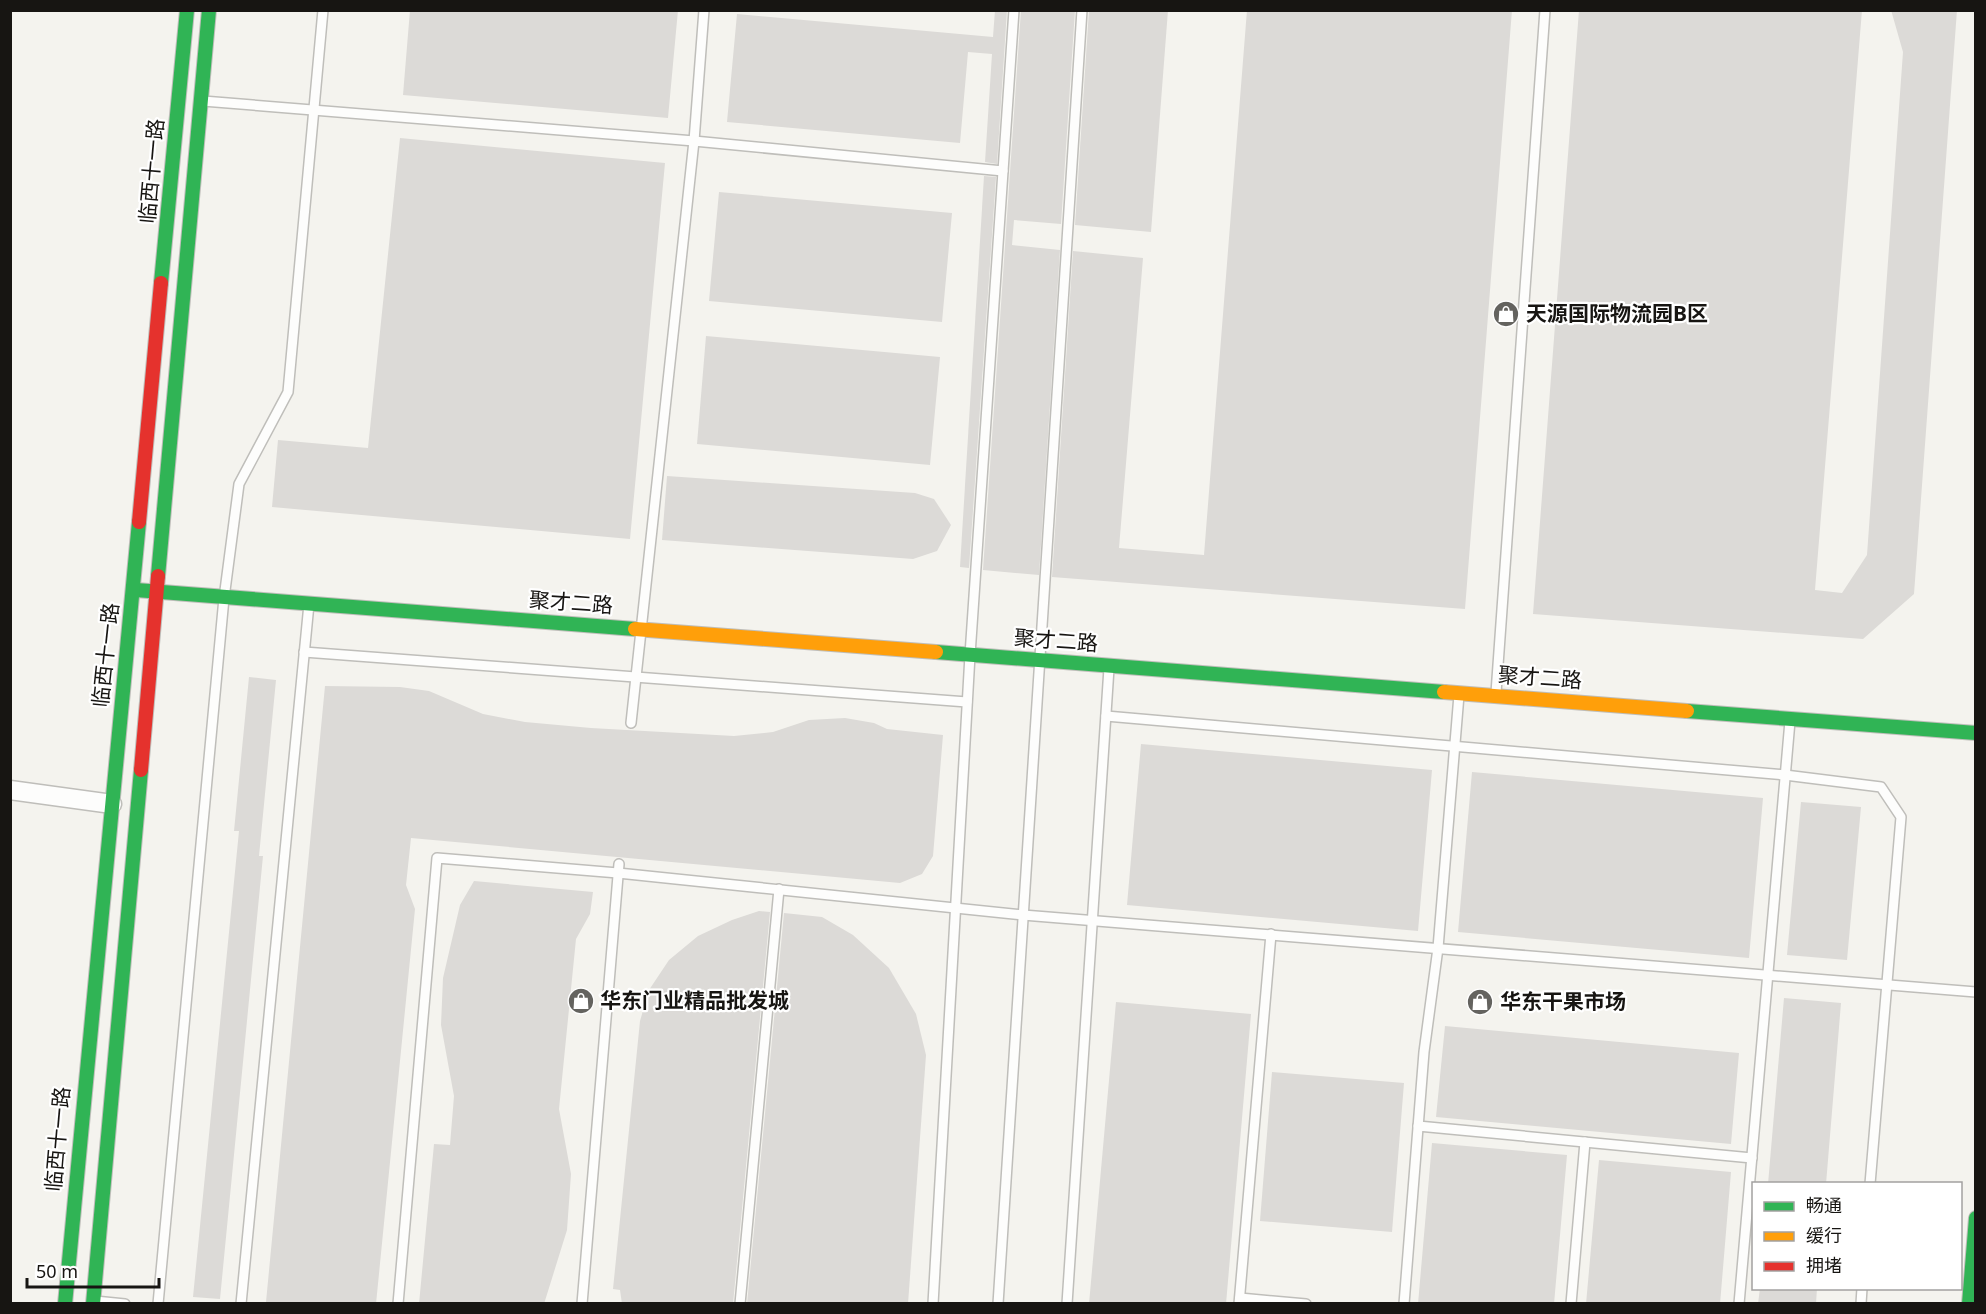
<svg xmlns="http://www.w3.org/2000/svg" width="1986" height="1314" viewBox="0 0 1986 1314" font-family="'Noto Sans','Noto Sans SC',sans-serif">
<rect width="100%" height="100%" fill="#f4f3ee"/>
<g fill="#dcdad7">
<path d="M410 10H678L668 118 403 95Z"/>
<path d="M995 10H1007L997 164 985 162 992 54 968 52 960 143 727 122 737 14 993 37Z"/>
<path d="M1021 10H1075L1061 224 1014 220 1012 245 1060 250 1039 575 983 570Z"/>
<path d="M1089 10H1168L1151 232 1075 225Z"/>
<path d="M1247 10H1512L1465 609 1052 577 1073 251 1143 258 1119 548 1204 555Z"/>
<path d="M1579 10H1862L1815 590 1842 593 1867 555 1903 52 1891 10H1957L1914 594 1863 639 1533 614Z"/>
<path d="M400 138 665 163 630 539 272 507 278 440 368 448Z"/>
<path d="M984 176 996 177 969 568 960 567Z"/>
<path d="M719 192 952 213 942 322 709 301Z"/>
<path d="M706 336 940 357 930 465 697 444Z"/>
<path d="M667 476 915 493 934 499 951 525 937 551 913 559 662 540Z"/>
<path d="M249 677 276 680 259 856H263L220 1299 193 1297 239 831H234Z"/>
<path d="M325 686 400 687 429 691 483 714 525 722 591 728 734 736 773 732 809 720 845 718 874 723 887 729 943 735 933 856 922 874 900 883 411 838 406 885 415 909 376 1304 266 1302Z"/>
<path d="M1141 744 1432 770 1418 931 1127 905Z"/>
<path d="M1472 772 1763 798 1749 958 1458 932Z"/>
<path d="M1801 802 1861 807 1847 960 1787 955Z"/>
<path d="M474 881 593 892 590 914 576 939 559 1109 571 1174 567 1230 544 1304H419L434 1144 450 1145 454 1096 441 1025 443 978 460 905Z"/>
<path d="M759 911 770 912 733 1304H622L620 1290 613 1289 640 1021 649 990 669 960 698 936 732 920Z"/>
<path d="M784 913 822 917 853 935 889 968 916 1014 926 1055 908 1304H747Z"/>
<path d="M1784 998 1841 1003 1826 1184H1768Z"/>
<path d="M1116 1002 1251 1014 1226 1304H1089Z"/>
<path d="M1445 1026 1739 1053 1731 1144 1436 1117Z"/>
<path d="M1272 1072 1404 1083 1392 1232 1260 1221Z"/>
<path d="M1432 1143 1567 1155 1554 1304H1418Z"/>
<path d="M1599 1160 1731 1172 1720 1304H1586Z"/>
<path d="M1760 1288H1817L1816 1304H1758Z"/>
</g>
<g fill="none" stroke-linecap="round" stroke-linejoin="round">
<g stroke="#bfbeba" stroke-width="12">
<g id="lane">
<path d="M203 101 694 141 1003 171"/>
<path d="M304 652 967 702"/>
<path d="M1496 693 1545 10"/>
<path d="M1106 716 1785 775 1881 787 1901 817 1870 1184"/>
<path d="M631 723 694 141 704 10"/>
<path d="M1418 1126 1752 1158"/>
<path d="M1240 1298 1306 1304"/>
<path d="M95 1301 125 1304"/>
<path d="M158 1304 224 598 239 484 288 392 323 10"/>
<path d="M241 1304 309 604"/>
<path d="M398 1304 437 858 618 873 1023 915 1976 992"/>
<path d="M582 1304 619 864"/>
<path d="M740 1304 779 889"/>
<path d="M933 1304 970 655 1014 10"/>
<path d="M998 1304 1082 10"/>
<path d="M1067 1304 1109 668"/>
<path d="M1239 1304 1271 934"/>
<path d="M1404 1304 1424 1052 1438 948 1459 695"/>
<path d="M1571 1304 1585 1142"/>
<path d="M1739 1304 1790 721"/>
<path d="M1861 1304 1862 1288"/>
</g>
</g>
<g stroke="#bfbeba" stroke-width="21">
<path id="street" d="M10 790 112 804"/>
</g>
<g stroke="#bfbeba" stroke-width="16">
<g id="fast">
<path d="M161 283 187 10"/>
<path d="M158 576 209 10"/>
<path d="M136 590 635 629"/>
<path d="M936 652 1444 692"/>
<path d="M1687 711 1976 733"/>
<path d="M65 1304 139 522"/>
<path d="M93 1304 141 770"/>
<path d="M1969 1304 1976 1218"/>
</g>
</g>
<g stroke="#bfbeba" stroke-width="16">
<g id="slow">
<path d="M635 629 936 652"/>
<path d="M1444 692 1687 711"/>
</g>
</g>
<g stroke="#bfbeba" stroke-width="16">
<g id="jam">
<path d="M139 522 161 283"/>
<path d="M141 770 158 576"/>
</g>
</g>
<use href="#lane" stroke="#fdfdfc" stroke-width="9"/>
<use href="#street" stroke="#fdfdfc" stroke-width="18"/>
<use href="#fast" stroke="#30b455" stroke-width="14"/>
<use href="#slow" stroke="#ff9f0a" stroke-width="14"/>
<use href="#jam" stroke="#e5322d" stroke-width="14"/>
</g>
<defs>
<g id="shop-disc" transform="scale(1.35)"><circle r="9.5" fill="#64635f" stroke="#fff"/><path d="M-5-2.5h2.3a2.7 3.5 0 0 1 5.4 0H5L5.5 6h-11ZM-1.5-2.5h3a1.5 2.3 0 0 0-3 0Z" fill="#fff"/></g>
</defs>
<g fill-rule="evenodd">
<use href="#shop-disc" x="1506" y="314"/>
<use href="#shop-disc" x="581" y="1001"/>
<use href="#shop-disc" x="1480" y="1002"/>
</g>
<g text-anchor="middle" stroke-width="4.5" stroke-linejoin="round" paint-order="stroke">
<g font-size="21" fill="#171512" stroke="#fff">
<text transform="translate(152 171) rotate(-85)" y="7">临西十一路</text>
<text transform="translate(571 603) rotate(4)" y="7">聚才二路</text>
<text transform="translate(1056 641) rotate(4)" y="7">聚才二路</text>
<text transform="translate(106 655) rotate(-84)" y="7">临西十一路</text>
<text transform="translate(1540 678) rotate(4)" y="7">聚才二路</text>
<text transform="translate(58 1139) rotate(-85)" y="7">临西十一路</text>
</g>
<g font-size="21" font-weight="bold" fill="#171512" stroke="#fff" text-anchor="start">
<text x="1526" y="321">天源国际物流园B区</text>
<text x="600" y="1008">华东门业精品批发城</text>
<text x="1500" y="1009">华东干果市场</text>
</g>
</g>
<rect width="1986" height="1314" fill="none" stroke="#171512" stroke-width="24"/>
<rect x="1752" y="1182" width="210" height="108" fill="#ffffff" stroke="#a2a1a0" stroke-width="1.5"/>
<rect x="1764" y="1202" width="30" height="9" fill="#30b455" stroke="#a2a1a0" stroke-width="1.5"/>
<text x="1806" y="1212" font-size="18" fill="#171512">畅通</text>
<rect x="1764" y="1232" width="30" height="9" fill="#ff9f0a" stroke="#a2a1a0" stroke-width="1.5"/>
<text x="1806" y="1242" font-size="18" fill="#171512">缓行</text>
<rect x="1764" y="1262" width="30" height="9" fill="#e5322d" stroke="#a2a1a0" stroke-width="1.5"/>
<text x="1806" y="1272" font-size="18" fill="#171512">拥堵</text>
<path d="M27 1278v9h132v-9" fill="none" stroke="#171512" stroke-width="3"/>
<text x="36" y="1278" font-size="18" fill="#171512" stroke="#ffffff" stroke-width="4.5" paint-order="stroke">50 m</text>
</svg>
